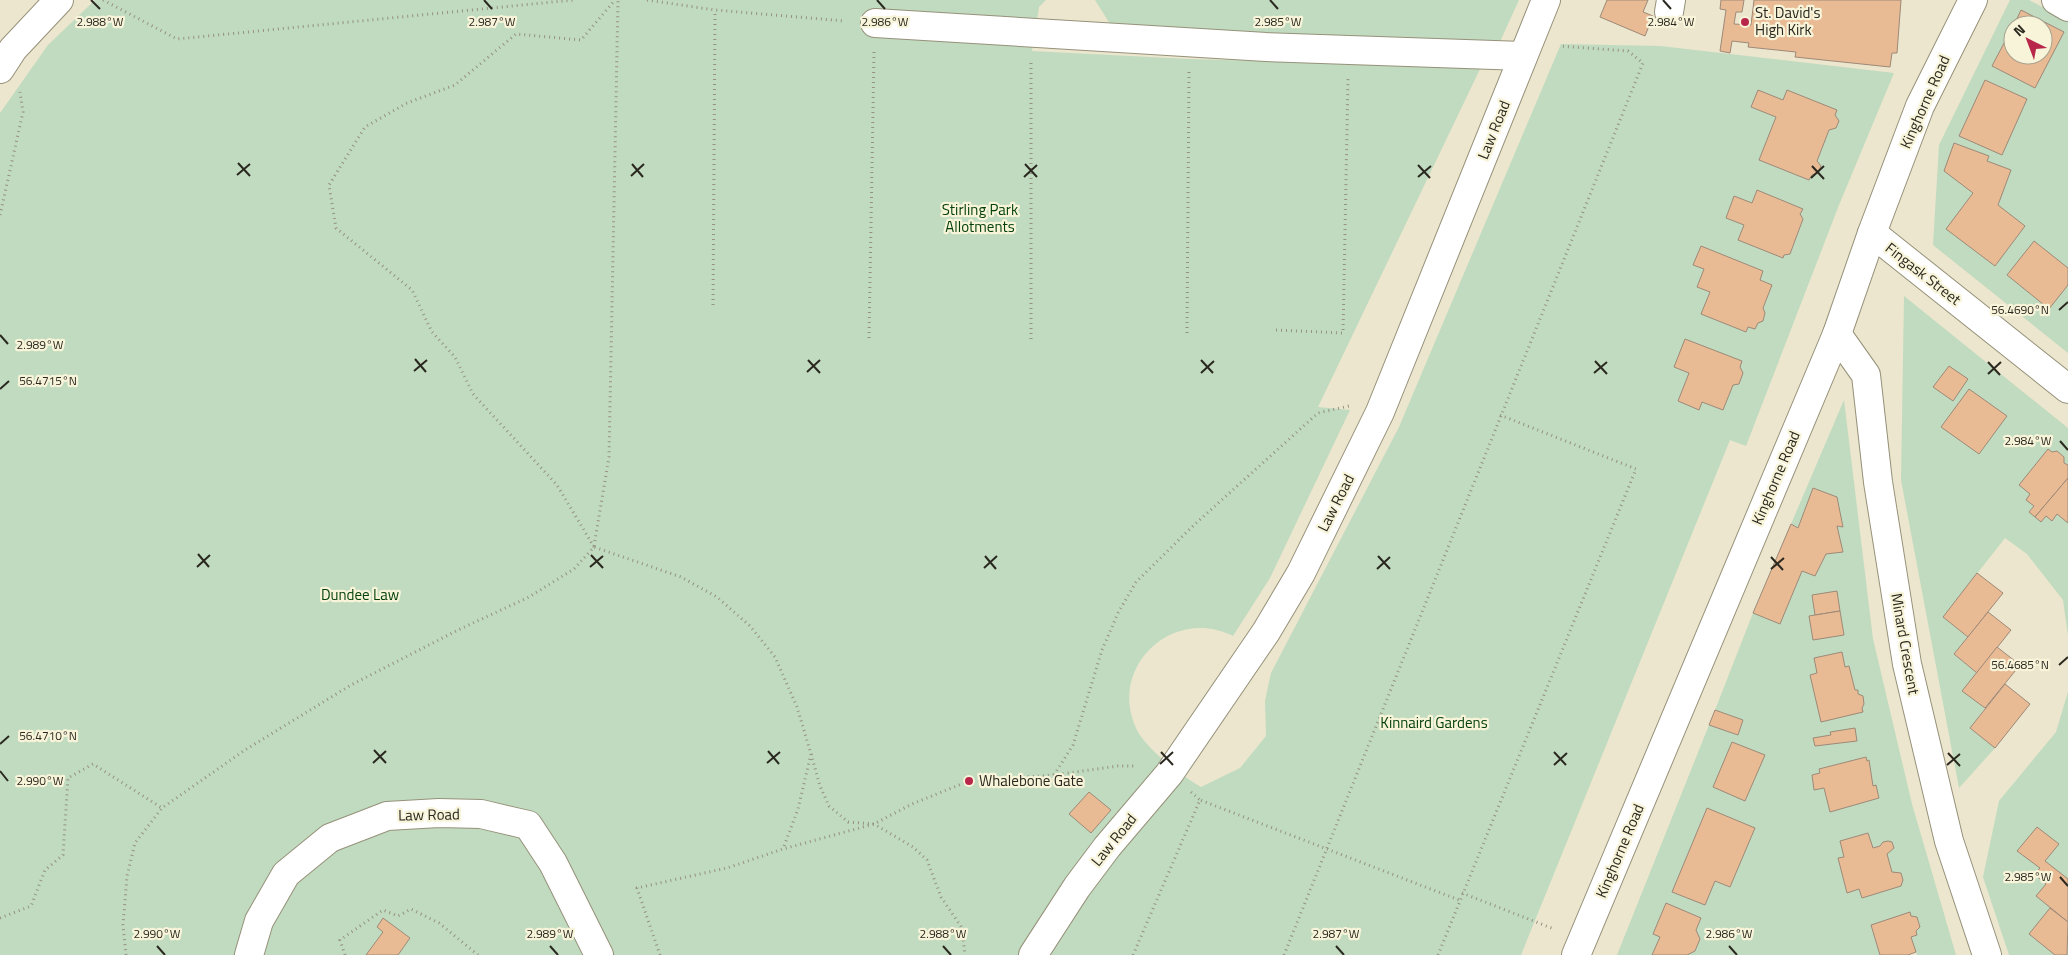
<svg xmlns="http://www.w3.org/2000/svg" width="2068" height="955" viewBox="0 0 2068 955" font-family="'Titillium Web',sans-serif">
<rect width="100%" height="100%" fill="#ebe6cd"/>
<g fill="#c0dbbf" fill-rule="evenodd">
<path d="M95 0H1046L1039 7 1032 51 1189 59 1481 67 1318 407 1350 410 1270 578 1233 636C1171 605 1105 670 1138 732 1149 751 1182 776 1201 787L1240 768 1266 736 1265 701 1271 673 1399 427 1561 44 1660 46 1894 73 1839 205 1746 446 1730 440 1521 955H0V113L48 45Z"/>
<path d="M1095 0H1519L1498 46 1112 27Z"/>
<path d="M2010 0H2029L2068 21V353L1933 245 1939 145ZM2013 25H2043V55H2013Z"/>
<path d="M1904 296 2068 428V636L2063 600 2027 554 2005 538 1943 617 1968 637 1954 654 1977 673 1963 691 1985 708 1970 728 1995 748 1959 788 1901 480Z"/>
<path d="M1844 400 1873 639 1912 804 1956 955H1917L1911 937 1917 935 1916 931 1920 926 1917 917 1911 916 1910 912 1871 925 1880 955H1617L1709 725 1738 735 1743 720 1715 710 1753 613Z"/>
<path d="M2068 692V955H2009L1983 877 1999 801 2056 732Z"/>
</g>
<g fill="#e9bb94" stroke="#9d8978">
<path d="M1607 0H1648L1643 12 1653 16 1645 36 1600 17Z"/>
<path d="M1721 0H1744L1742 12H1736L1734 24 1751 25 1754 0H1901L1897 53H1892L1890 67 1795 57 1796 52 1748 47 1749 43 1732 41 1730 53 1720 51 1726 10 1720 9Z"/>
<path d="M2021 10 2064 32 2035 88 1992 66 2013 26V55H2043V25H2014Z"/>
<path d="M1985 80 2027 99 2002 155 1959 136Z"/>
<path d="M1758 90 1783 100 1787 90 1837 110 1835 115 1839 121 1836 128 1829 130 1817 161 1821 166 1818 173 1812 175 1809 180 1759 160 1776 117 1751 107Z"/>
<path d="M1954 143 1989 156 1987 161 2011 170 1998 205 2025 226 1995 266 1946 229 1973 193 1944 171Z"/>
<path d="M1757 190 1803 209 1800 214 1803 219 1790 254 1784 255 1783 258 1738 240 1744 225 1726 218 1734 196 1752 203Z"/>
<path d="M2034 241 2068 268V285L2049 309 2007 275Z"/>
<path d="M1701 246 1763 271 1760 280 1772 285 1763 308 1765 313 1763 321 1758 323 1755 329 1748 327 1746 332 1701 314 1710 292 1697 287 1704 269 1693 265Z"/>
<path d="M1685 339 1742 361 1740 367 1743 373 1739 384 1733 385 1723 410 1702 402 1699 410 1678 401 1689 373 1674 367Z"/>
<path d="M1949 366 1968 379 1953 401 1933 387Z"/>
<path d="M1969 389 2007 416 1979 454 1941 427Z"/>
<path d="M2048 449 2052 452 2057 451 2064 457V463L2068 465V478L2035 517 2029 512 2034 506 2026 500 2030 494 2019 485Z"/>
<path d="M2068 478V523L2057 514 2052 521 2046 516 2041 522 2035 517Z"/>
<path d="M1813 488 1837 497 1843 527 1837 526 1843 552 1826 554 1815 576 1802 571 1780 624 1753 613 1791 524 1798 528Z"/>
<path d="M1977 573 2003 593 1968 637 1943 617Z"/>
<path d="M1837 591 1840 611 1815 615 1812 595Z"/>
<path d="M1840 611 1844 635 1813 640 1809 616Z"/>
<path d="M1988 612 2011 630 1977 673 1954 654Z"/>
<path d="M1997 647 2020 665 1985 708 1962 691Z"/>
<path d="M1842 652 1845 667 1849 666 1855 690H1858V694L1863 696 1864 704 1862 708 1863 712 1821 722 1810 675 1817 673 1814 658Z"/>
<path d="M2005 684 2030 704 1995 748 1970 728Z"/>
<path d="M1715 710 1743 720 1738 735 1709 725Z"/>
<path d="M1855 728 1857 741 1815 746 1813 738 1831 735 1830 732Z"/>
<path d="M1732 742 1765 755 1745 801 1713 787Z"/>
<path d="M1866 757 1867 761 1869 760 1873 786 1876 785 1879 798 1830 812 1824 788 1814 790 1812 775 1820 773 1819 769Z"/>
<path d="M1089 792 1111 810 1091 833 1069 814Z"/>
<path d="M1707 808 1755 828 1730 887 1715 881 1705 905 1672 892Z"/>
<path d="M2037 827 2059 844 2045 861 2068 879V922L2036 896 2046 884 2034 874 2040 868 2017 851Z"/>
<path d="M1868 833 1873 848 1880 846 1883 842 1888 841 1892 842 1894 848 1887 854 1892 872 1901 873 1903 880 1901 886 1862 898 1859 889 1847 893 1838 858 1844 857 1840 841Z"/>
<path d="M1666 903 1701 918 1696 930 1700 939 1695 951 1687 955H1652L1660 937 1653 934Z"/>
<path d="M2050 908 2068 922 2067 955H2055L2029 934Z"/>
<path d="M1910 912 1911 916 1917 917 1920 927 1916 931 1917 935 1911 937 1916 952 1908 955H1880L1871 925Z"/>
<path d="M383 918 410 938 398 955H366L383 932 377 927Z"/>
</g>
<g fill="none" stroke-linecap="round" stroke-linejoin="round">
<g stroke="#96917a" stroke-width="30">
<g id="minor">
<path d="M2056 0 2068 7"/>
<path d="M1669 12 1671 0"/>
<path d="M875 23 1266 47 1523 56"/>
<path d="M0 69 13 49 59 0"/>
<path d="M1872 233 2068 389"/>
<path d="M1837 334 1866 375 1878 482 1907 664 1949 841 1987 955"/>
<path d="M249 955 259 921 286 874 330 838 387 816 439 813 481 814 528 825 553 863 599 955"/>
<path d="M1033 955 1077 887 1107 847 1169 774 1266 632 1301 573 1380 412 1546 0"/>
<path d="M1576 955 1837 334 1872 233 1920 106 1973 0"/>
</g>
</g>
<g stroke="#969280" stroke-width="3" stroke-dasharray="1 4" stroke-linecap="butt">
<path d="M103 0 177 39 573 0"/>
<path d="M647 0 715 10 845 21"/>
<path d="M1031 63V341"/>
<path d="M0 215 23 112 20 92"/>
<path d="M713 305 715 10"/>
<path d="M1276 330 1343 333 1348 79"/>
<path d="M1187 333 1189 71"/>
<path d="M869 338 874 52"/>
<path d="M594 546 609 457 618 0"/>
<path d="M594 547 557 485 473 394 455 357 432 332 412 290 336 228 329 185 365 127 407 103 455 85 516 34 581 40 615 0"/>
<path d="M811 754 820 786 829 806 848 822 874 824 913 847 927 860 941 897 962 928 965 955"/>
<path d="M1054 775 1073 745 1102 650 1118 613 1136 582 1194 525 1318 413 1349 406"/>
<path d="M1191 792 1200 800"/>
<path d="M1462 893 1554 929"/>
<path d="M0 918 31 906 45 870 63 855 68 778 93 764 162 808"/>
<path d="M126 955 123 925 127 876 135 843 162 808 245 750 351 685 458 630 529 597 574 569 594 547 681 577 717 597 750 626 775 657 797 707 811 754 798 809 783 849"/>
<path d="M345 955 340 940 383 910 398 916 411 909 439 923 478 955"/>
<path d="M660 955 637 888 727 868 783 849 874 824 912 804 969 781 1054 775 1118 766H1136"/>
<path d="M1133 955 1200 800 1459 900"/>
<path d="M1284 955 1643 63 1628 51 1559 46"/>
<path d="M1438 955 1636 469 1500 415"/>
</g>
<use href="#minor" stroke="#fff" stroke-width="28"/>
</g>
<path fill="none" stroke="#2a281f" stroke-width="2" d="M91 0 100 9M484 0 492 9M877 0 885 9M1270 0 1278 9M1663 0 1671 9M238 163 250 176M632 164 643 177M1025 164 1037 177M1418 165 1430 178M1812 166 1824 179M237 175 250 164M631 176 644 164M1024 177 1037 165M1418 177 1431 166M1811 178 1824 166M2059 310 2068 302M0 335 8 344M415 359 426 372M808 360 820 373M1201 360 1213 373M1595 361 1607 374M1988 362 2000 375M414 371 427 360M807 372 820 360M1201 373 1214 361M1594 373 1607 362M1988 374 2001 362M0 389 9 381M2060 441 2068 450M198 554 209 567M591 555 603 568M985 556 996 569M1378 556 1390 569M1771 557 1783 570M197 567 210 555M590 567 603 556M984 568 997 556M1377 569 1390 557M1771 569 1784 558M2059 665 2068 657M0 744 9 736M374 750 386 763M768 751 779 764M1161 752 1173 765M1554 752 1566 765M1948 753 1960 766M373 763 386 751M767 763 780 752M1160 764 1173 752M1554 765 1567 753M1947 765 1960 754M0 771 8 781M2060 877 2068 886M157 946 165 955M550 946 558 955M943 946 951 955M1336 946 1344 955M1729 946 1737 955"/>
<g fill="#b82749" stroke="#f8f4da" stroke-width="2">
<circle cx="1745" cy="22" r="5"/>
<circle cx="969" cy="781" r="5"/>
</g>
<g text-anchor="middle" stroke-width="4.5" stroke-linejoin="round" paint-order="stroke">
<g font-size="15" fill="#2a281f" stroke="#f8f4da" text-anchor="start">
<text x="1755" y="18">St. David's<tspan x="1755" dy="17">High Kirk</tspan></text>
<text x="979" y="786">Whalebone Gate</text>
</g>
<g font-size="15" fill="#2a281f" stroke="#f8f4da">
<text transform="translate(1925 102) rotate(-66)" y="5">Kinghorne Road</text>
<text transform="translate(1494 130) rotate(-68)" y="5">Law Road</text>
<text transform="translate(1923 274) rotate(38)" y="5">Fingask Street</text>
<text transform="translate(1776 478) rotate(-67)" y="5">Kinghorne Road</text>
<text transform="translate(1336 503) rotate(-63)" y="5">Law Road</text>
<text transform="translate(1905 644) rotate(80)" y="5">Minard Crescent</text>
<text transform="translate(429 815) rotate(-1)" y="5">Law Road</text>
<text transform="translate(1114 840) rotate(-51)" y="5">Law Road</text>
<text transform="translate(1620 851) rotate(-67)" y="5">Kinghorne Road</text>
</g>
<g font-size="15" fill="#003f07" stroke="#f8f4da">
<text x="980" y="215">Stirling Park<tspan x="980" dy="17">Allotments</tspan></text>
<text x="360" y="600">Dundee Law</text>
<text x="1434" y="728">Kinnaird Gardens</text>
</g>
</g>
<g font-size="12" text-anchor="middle" fill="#2a281f" stroke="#f8f4da" stroke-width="4.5" stroke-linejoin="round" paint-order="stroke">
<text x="100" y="26">2.988°W</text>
<text x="492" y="26">2.987°W</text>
<text x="885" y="26">2.986°W</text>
<text x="1278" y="26">2.985°W</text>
<text x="1671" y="26">2.984°W</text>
<text x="2020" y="314">56.4690°N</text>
<text x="40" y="349">2.989°W</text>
<text x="48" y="385">56.4715°N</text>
<text x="2028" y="445">2.984°W</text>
<text x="2020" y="669">56.4685°N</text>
<text x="48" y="740">56.4710°N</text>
<text x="40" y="785">2.990°W</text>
<text x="2028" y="881">2.985°W</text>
<text x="157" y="938">2.990°W</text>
<text x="550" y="938">2.989°W</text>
<text x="943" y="938">2.988°W</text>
<text x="1336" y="938">2.987°W</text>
<text x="1729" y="938">2.986°W</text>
</g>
<g transform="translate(2028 40) rotate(318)"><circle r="24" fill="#f8f4da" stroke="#a6a28f"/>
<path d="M0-4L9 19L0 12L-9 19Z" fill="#b82749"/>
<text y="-8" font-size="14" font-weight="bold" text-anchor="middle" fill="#2a281f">N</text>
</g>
</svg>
